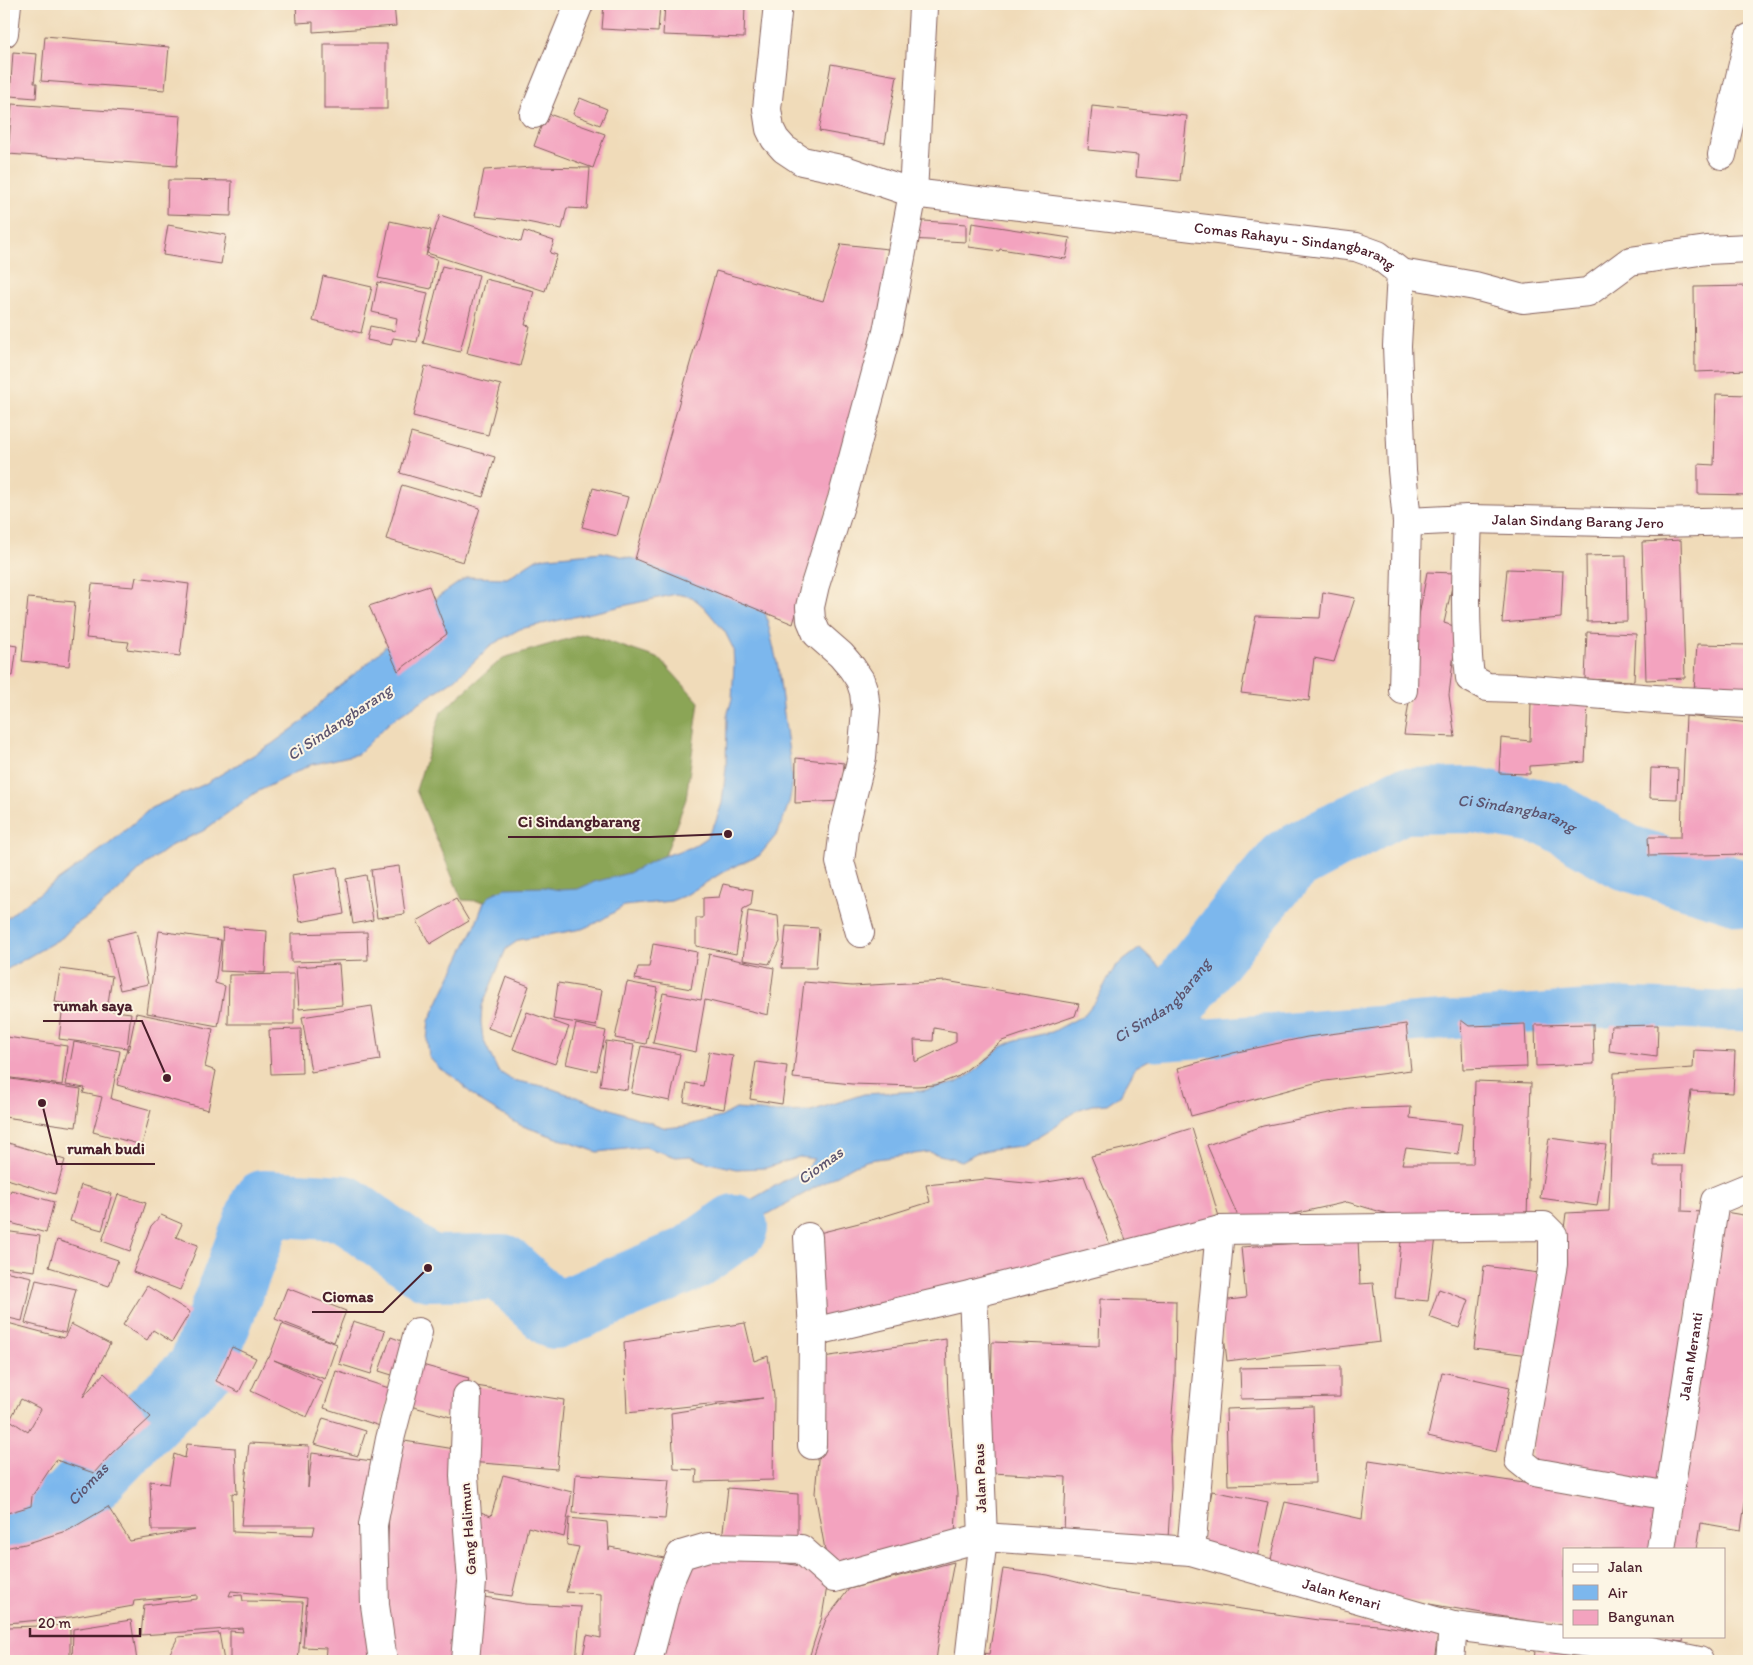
<svg xmlns="http://www.w3.org/2000/svg" width="1753" height="1665" viewBox="0 0 1753 1665" font-family="Itim,sans-serif">
<rect width="100%" height="100%" fill="#fcf5e5"/>
<filter id="ink" filterUnits="userSpaceOnUse"><feTurbulence type="fractalNoise" baseFrequency=".02" numOctaves="2"/><feDisplacementMap in="SourceGraphic" scale="10" xChannelSelector="R" yChannelSelector="G"/><feConvolveMatrix kernelMatrix="1 2 1 2 8 2 1 2 1" color-interpolation-filters="sRGB"/></filter>
<filter id="wash" filterUnits="userSpaceOnUse"><feTurbulence type="fractalNoise" baseFrequency=".0096" numOctaves="4" result="noise"/><feDisplacementMap in="SourceGraphic" scale="20" xChannelSelector="R" yChannelSelector="G"/><feGaussianBlur stdDeviation="1.12" result="paint"/><feColorMatrix in="noise" values="0 0 0 0 0 0 0 0 0 0 0 0 0 0 0 0 0 1.4 0 .05"/><feComposite in="paint" operator="in"/></filter>
<g filter="url(#wash)">
<rect width="100%" height="100%" fill="#f0dbb9"/>
<path fill="#8ba556" stroke="#6a6240" d="M585 634 660 659 699 702 686 799 663 861 570 907 462 900 416 790 441 712 503 658Z"/>
<path fill="#7cb7ed" stroke="#636b8c" d="M602 552 708 575 758 601 766 615 778 667 791 769 792 787 789 803 778 833 759 856 728 869 686 895 671 901 624 906 598 922 582 929 519 940 506 949 482 1006 481 1022 483 1039 498 1071 512 1080 547 1087 666 1128 685 1126 721 1117 736 1109 773 1112 811 1111 864 1094 921 1091 956 1083 973 1073 999 1048 1016 1040 1052 1032 1084 1015 1096 1000 1115 967 1140 948 1164 971 1195 1013 1210 1023 1207 1039 1196 1050 1149 1060 1136 1067 1120 1095 1107 1104 1092 1105 1077 1110 1051 1129 1022 1146 992 1149 976 1153 962 1161 929 1152 869 1160 855 1165 770 1213 742 1225 730 1235 711 1261 681 1267 652 1275 624 1286 627 1270 662 1257 679 1248 723 1216 787 1179 803 1172 814 1159 799 1157 766 1168 736 1169 705 1162 691 1156 676 1157 645 1147 597 1152 520 1125 478 1100 454 1077 440 1069 429 1057 427 1040 429 1021 475 926 484 902 492 894 505 888 543 887 560 890 578 889 594 882 629 873 658 858 692 847 707 837 716 821 722 803 726 768 727 716 732 699 734 665 733 648 725 632 704 607 692 597 676 594 520 629 493 644 455 679 391 721 358 754 310 765 255 793 203 831 172 845 146 864 112 897 87 917 73 926 63 937 4 971V921L19 908 109 844 151 808 203 785 272 744 302 722 326 697 368 663 435 599 467 577 507 578 538 558Z"/>
<g fill="none" stroke-linecap="round" stroke-linejoin="round">
<path stroke="#7cb7ed" stroke-width="39" d="M1156 1042 1622 1007 1749 1012"/>
<g stroke="#7cb7ed" stroke-width="66">
<path id="s1" d="M1104 1045 1173 1003 1236 923 1289 861 1401 801 1473 800 1551 814 1625 857 1749 895"/>
<path id="s2" d="M4 1523 67 1505 151 1417 200 1370 264 1203 344 1208 428 1268 502 1267 555 1316 690 1259 735 1227"/>
</g>
</g>
<g id="blocks">
<g fill="#f3a3bf" fill-rule="evenodd">
<path d="M296 4H394L396 26 313 32V22L297 23Z"/>
<path d="M604 4H660L658 32 602 29Z"/>
<path d="M665 4H745L744 38 663 35Z"/>
<path d="M45 36 169 47 165 90 41 81Z"/>
<rect x="324" y="44" width="63" height="65"/>
<path d="M13 52 37 54 34 83H37L36 98 10 96Z"/>
<path d="M831 64 897 76 885 143 819 131Z"/>
<path d="M580 98 607 109 600 125 573 114Z"/>
<path d="M12 104 181 116 177 166 8 154Z"/>
<path d="M1092 106 1187 116 1180 181 1136 177 1138 155 1088 150Z"/>
<path d="M546 113 605 134 593 168 534 146Z"/>
<path d="M533 167 590 168 587 209 567 208 562 229 522 221 475 216 484 170Z"/>
<path d="M168 180 232 181 231 216 167 214Z"/>
<path d="M440 215 521 242 524 231 554 241 550 253 557 255 545 291 427 253Z"/>
<path d="M911 220 966 224V242L909 239Z"/>
<path d="M390 221 431 230 426 256 437 259 431 289 378 278Z"/>
<path d="M972 223 1070 238 1066 259 1000 249 999 251 969 247Z"/>
<path d="M168 225 226 235 221 264 163 255Z"/>
<path d="M841 244 888 249 882 318 793 624 635 559 716 271 823 301Z"/>
<path d="M442 266 479 275 460 352 423 343Z"/>
<path d="M323 276 372 287 361 333 313 321Z"/>
<path d="M485 279 534 291 525 325 530 326 520 366 467 353Z"/>
<path d="M378 282 428 293 417 342 393 338 391 345 367 340 370 326 395 331 397 318 372 312Z"/>
<path d="M1749 286V370L1695 372 1694 287Z"/>
<path d="M425 366 501 385 488 435 413 416Z"/>
<path d="M1716 394 1749 395V495L1698 494V464L1714 465Z"/>
<path d="M411 433 495 457 483 497 400 473Z"/>
<path d="M402 485 480 508 463 562 386 539Z"/>
<path d="M593 488 628 497 617 536 582 527Z"/>
<path d="M1681 540 1685 678 1646 680 1642 542Z"/>
<path d="M1626 555 1627 621 1587 622 1586 556Z"/>
<path d="M1507 569 1563 571 1561 618 1502 623Z"/>
<path d="M1427 572 1455 573 1444 623 1457 627 1449 695 1455 737 1404 735 1410 695 1418 621Z"/>
<path d="M136 577 189 584 180 656 127 649 129 642 86 638 92 584 134 587Z"/>
<path d="M429 586 447 634 398 671 369 606Z"/>
<path d="M1323 592 1355 598 1334 662 1314 658 1309 701 1241 693 1256 616 1320 618Z"/>
<path d="M28 598 75 602 69 666 22 661Z"/>
<path d="M1587 632 1636 634 1634 681 1585 679Z"/>
<path d="M4 644 17 646 13 676 4 675Z"/>
<path d="M1697 644 1749 645V694L1694 692Z"/>
<path d="M1531 702 1588 704 1585 762 1530 766V774L1499 773 1501 738 1530 741Z"/>
<path d="M1686 716 1749 723V854L1649 856 1648 837H1681L1682 803Z"/>
<path d="M796 758 844 763 842 801 795 803Z"/>
<path d="M1651 768 1678 769 1677 799 1650 798Z"/>
<path d="M399 866 405 914 377 918 371 870Z"/>
<path d="M337 867 344 914 300 922 292 875Z"/>
<path d="M366 875 373 920 353 924 346 879Z"/>
<path d="M723 884 753 890 751 905 743 909 736 954 696 946V918H703V898L719 897Z"/>
<path d="M456 899 469 921 430 944 417 921Z"/>
<path d="M748 911 778 916 780 942 769 964 743 960Z"/>
<path d="M786 926 819 928 816 968H782Z"/>
<path d="M223 928 267 931 265 973 220 971Z"/>
<path d="M136 931 148 984 120 990 108 938Z"/>
<path d="M159 931 221 940 215 983 225 986 218 1026 147 1013Z"/>
<path d="M367 932 368 960 291 962V934Z"/>
<path d="M653 944 697 952 691 989 635 979 638 967H649Z"/>
<path d="M709 954 774 968 768 1015 705 1000 696 1052 653 1043 663 993 701 1000Z"/>
<path d="M339 964 342 1005 299 1009 296 967Z"/>
<path d="M60 969 112 976 107 1010 131 1013 127 1048 59 1039 63 1005 84 1007 55 1002Z"/>
<path d="M294 974V1024H228L229 975Z"/>
<path d="M506 977 529 986 511 1036 488 1028Z"/>
<path d="M946 981 1079 1004 1075 1016 1002 1041 959 1076 936 1085 916 1086 852 1084 793 1078 804 982 852 986ZM934 1028 956 1032V1042L915 1062 914 1040 933 1041Z"/>
<path d="M627 982 658 988 646 1044 615 1038Z"/>
<path d="M558 983 602 990 596 1026 553 1019Z"/>
<path d="M372 1006 380 1060 311 1072 302 1017Z"/>
<path d="M527 1012 569 1027 555 1064 513 1049Z"/>
<path d="M136 1013 213 1029 205 1067 216 1071 208 1110 117 1085 127 1048 128 1052Z"/>
<path d="M1461 1020 1469 1026 1525 1024 1527 1067 1463 1069Z"/>
<path d="M576 1024 606 1031 597 1071 566 1064Z"/>
<path d="M1406 1024 1411 1070 1318 1082 1191 1116 1178 1068 1233 1053 1307 1037Z"/>
<path d="M1593 1024 1594 1064 1536 1066 1535 1025Z"/>
<path d="M1658 1025 1657 1057 1609 1051 1611 1026Z"/>
<path d="M301 1029 302 1073 271 1074 269 1030Z"/>
<path d="M7 1037 67 1046 62 1085 4 1077Z"/>
<path d="M606 1041 634 1045 627 1090 600 1086Z"/>
<path d="M74 1042 120 1051 111 1099 151 1110 142 1145 93 1132 102 1097 83 1093 85 1088 66 1085Z"/>
<path d="M641 1046 680 1054 670 1101 631 1093Z"/>
<path d="M1694 1050 1735 1052 1733 1093 1691 1091 1683 1154 1654 1155V1166H1683L1682 1211 1703 1212 1659 1484 1531 1460 1558 1277 1566 1213 1609 1211 1614 1073 1693 1068Z"/>
<path d="M709 1052 733 1056 724 1109 684 1102 687 1083 703 1086Z"/>
<path d="M756 1062 787 1066 782 1104 750 1099Z"/>
<path d="M4 1078 81 1089 76 1127 4 1117Z"/>
<path d="M1475 1081 1531 1083 1527 1217 1402 1218 1347 1202 1258 1222 1240 1221 1207 1145 1263 1126 1350 1109 1411 1107 1410 1118 1462 1124 1458 1154 1406 1148 1402 1164H1473Z"/>
<path d="M1192 1128 1220 1220 1129 1247 1091 1156 1131 1147Z"/>
<path d="M1549 1138 1606 1145 1597 1206 1540 1198Z"/>
<path d="M5 1142 65 1160 55 1194 4 1178Z"/>
<path d="M1084 1176 1113 1253 819 1320 815 1234 875 1219 930 1202 926 1185 985 1179 1035 1184Z"/>
<path d="M81 1185 112 1194 102 1230 70 1221Z"/>
<path d="M11 1190 54 1202 46 1233 4 1221 8 1203 4 1213V1191L10 1193Z"/>
<path d="M118 1194 146 1203 130 1251 102 1241Z"/>
<path d="M1725 1212 1749 1216V1476L1741 1530 1701 1523 1697 1549H1671Z"/>
<path d="M161 1215 182 1224 176 1237 198 1245 180 1290 133 1272 151 1226Z"/>
<path d="M4 1231 40 1236 35 1271 4 1267Z"/>
<path d="M1402 1232 1436 1237 1428 1301 1395 1298Z"/>
<path d="M1358 1239 1360 1284 1373 1283 1380 1342 1227 1361 1220 1301 1246 1298 1241 1247Z"/>
<path d="M57 1240 118 1260 109 1286 49 1267Z"/>
<path d="M1484 1266 1539 1273 1529 1355 1474 1348Z"/>
<path d="M4 1271 32 1277 22 1321 4 1317Z"/>
<path d="M36 1280 76 1289 65 1333 25 1323Z"/>
<path d="M147 1286 190 1312 172 1342 153 1330 147 1340 123 1325Z"/>
<path d="M287 1288 346 1311 334 1342 275 1319Z"/>
<path d="M1439 1289 1469 1300 1459 1328 1429 1317Z"/>
<path d="M1100 1299 1176 1301 1175 1379 1170 1438 1171 1488 1168 1539 1064 1534 1066 1477 992 1473 991 1403 992 1342 1099 1346Z"/>
<path d="M353 1321 385 1331 371 1374 339 1364Z"/>
<path d="M4 1322 64 1338 71 1324 110 1344 83 1397 104 1373 151 1417 111 1454 94 1473 56 1460 32 1496 31 1506 4 1514ZM21 1399 41 1409 28 1432 10 1420Z"/>
<path d="M745 1323 754 1361 768 1356 774 1396 773 1480 696 1482 697 1470 674 1469 671 1413 763 1398 627 1413 624 1342Z"/>
<path d="M282 1324 337 1344 325 1379 274 1360 323 1382 307 1417 251 1391 267 1357 269 1358Z"/>
<path d="M391 1337 407 1343 395 1376 379 1371Z"/>
<path d="M946 1339 948 1397 957 1494 955 1535 828 1567 815 1493 823 1404V1357Z"/>
<path d="M232 1347 256 1358 239 1392 216 1381Z"/>
<path d="M415 1363 469 1378 458 1419 403 1404Z"/>
<path d="M1340 1366V1397L1241 1399 1240 1368Z"/>
<path d="M336 1371 392 1389 380 1426 324 1408Z"/>
<path d="M1442 1372 1510 1387 1496 1452 1428 1436Z"/>
<path d="M476 1386 564 1400 557 1469 469 1462Z"/>
<path d="M1313 1406 1315 1483 1228 1485 1226 1409Z"/>
<path d="M323 1418 366 1431 358 1456 314 1444Z"/>
<path d="M398 1440 461 1450 460 1661H387L385 1622 390 1482Z"/>
<path d="M249 1443 309 1446 308 1488 312 1453 380 1462 379 1661H325L326 1648 303 1647 307 1598 231 1591 229 1596 242 1595 243 1601 303 1602 298 1661H230V1631L243 1632 242 1628 141 1635 144 1605 197 1599V1595L134 1601 133 1606 71 1617 8 1623V1627L70 1625V1661H4V1548L25 1544 69 1530 108 1507 130 1541 195 1530H152L150 1481 169 1484 174 1454 185 1458 187 1444 235 1448 237 1494 232 1493 233 1532 313 1535 315 1526H241Z"/>
<path d="M1369 1460 1658 1503 1653 1549H1564V1627L1353 1591 1269 1567 1285 1502 1362 1519Z"/>
<path d="M576 1474 669 1480 665 1519 573 1513Z"/>
<path d="M503 1475 572 1492 564 1537 528 1527 512 1596 475 1591 473 1509 491 1516Z"/>
<path d="M728 1488 798 1494V1540H722Z"/>
<path d="M1212 1491 1268 1502 1257 1558 1201 1548Z"/>
<path d="M569 1518 607 1522 609 1550 610 1547 674 1560 644 1661H582L587 1635 601 1638V1594L566 1592 579 1547 567 1545Z"/>
<path d="M720 1552 812 1568 828 1580 822 1617 808 1661H656L686 1560Z"/>
<path d="M954 1562 939 1638 936 1661H812L826 1619 849 1589Z"/>
<path d="M1003 1569 1048 1575 1109 1590 1318 1620 1378 1625 1438 1634 1434 1661H976L977 1652 989 1654Z"/>
<path d="M478 1596 526 1604 581 1607 576 1661H470Z"/>
<path d="M131 1620 137 1661H72L73 1629Z"/>
<path d="M219 1633 224 1661H166L178 1637Z"/>
<path d="M1657 1636H1684L1683 1642 1657 1639Z"/>
<path d="M1535 1650 1570 1655 1569 1661H1534Z"/>
</g>
</g>
</g>
<g filter="url(#ink)">
<use href="#blocks" fill-opacity="0" stroke="#84615d" stroke-width="1"/>
<g fill="none" stroke-linecap="round" stroke-linejoin="round">
<g stroke="#84615d" stroke-width="30">
<g id="minor">
<path id="s3" d="M778 4 767 109 770 129 775 139 784 149 802 161 845 170 913 193 1356 247 1378 255 1401 273 1475 286 1523 299 1588 292 1630 261 1707 250 1749 248"/>
<path d="M4 33 7 4"/>
<path d="M534 114 579 4"/>
<path d="M1722 155 1749 38"/>
<path d="M1401 273 1397 346 1402 470 1407 522 1403 690"/>
<path d="M1468 519C1466 572 1464 625 1470 678L1487 687 1516 688 1680 701 1749 704"/>
<path id="s4" d="M1407 522 1468 519 1654 523 1749 521"/>
<path d="M860 933 840 862 844 829 862 757 866 710 864 692 860 680 852 668 841 655 817 634 811 620 810 607 815 585 842 499 887 332 913 193 923 8"/>
<path d="M808 1237 813 1332 812 1445"/>
<path d="M813 1332 973 1294 1220 1230 1544 1226 1553 1235V1264L1519 1460 1534 1472 1669 1496"/>
<path id="s5" d="M1661 1549 1715 1201 1749 1187"/>
<path d="M1191 1551 1220 1230"/>
<path d="M383 1661 375 1605 373 1525 390 1439 418 1332"/>
<path d="M465 1661 472 1582 464 1476 467 1396"/>
<path id="s6" d="M648 1661 668 1585 681 1555 708 1547 801 1549 834 1578 983 1537 1191 1551 1453 1626 1646 1650 1699 1661"/>
<path d="M969 1661 983 1537 973 1294"/>
<path d="M1450 1661 1453 1626"/>
</g>
</g>
<use href="#minor" stroke="#fff" stroke-width="28"/>
</g>
</g>
<g text-anchor="middle" stroke-width="4" stroke-linejoin="round" paint-order="stroke">
<g font-size="15" fill="#4a1f2b" stroke="#fcf5e5">
<text dy="5" stroke="none"><textPath href="#s3" startOffset="674">Comas Rahayu - Sindangbarang</textPath></text>
<text dy="5" stroke="none"><textPath href="#s4" startOffset="171">Jalan Sindang Barang Jero</textPath></text>
<text dy="5" stroke="none"><textPath href="#s5" startOffset="195">Jalan Meranti</textPath></text>
<text transform="translate(980 1478) rotate(-92)" y="5">Jalan Paus</text>
<text transform="translate(468 1529) rotate(-94)" y="5">Gang Halimun</text>
<text dy="5" stroke="none"><textPath href="#s6" startOffset="796">Jalan Kenari</textPath></text>
</g>
<g font-size="16" font-style="italic" fill="#5c546f" stroke="#fcf5e5">
<text transform="translate(339 722) rotate(-34)" y="6">Ci Sindangbarang</text>
<text dy="6" stroke="none"><textPath href="#s1" startOffset="509">Ci Sindangbarang</textPath></text>
<text dy="6" stroke="none"><textPath href="#s1" startOffset="74">Ci Sindangbarang</textPath></text>
<text transform="translate(820 1165) rotate(-36)" y="6">Ciomas</text>
<text dy="6" stroke="none"><textPath href="#s2" startOffset="95">Ciomas</textPath></text>
</g>
</g>
<path fill="none" stroke="#4a1f2b" stroke-width="2" d="M728 834L650 837H508M167 1078L142 1021H43M42 1103L57 1164H155M428 1268L383 1312H312"/>
<g fill="#4a1f2b" stroke="#fcf5e5" stroke-width="2">
<circle cx="728" cy="834" r="5"/>
<circle cx="167" cy="1078" r="5"/>
<circle cx="42" cy="1103" r="5"/>
<circle cx="428" cy="1268" r="5"/>
</g>
<g font-size="16" text-anchor="middle" font-weight="bold" fill="#4a1f2b" stroke="#fcf5e5" stroke-width="4" stroke-linejoin="round" paint-order="stroke">
<text x="579" y="827">Ci Sindangbarang</text>
<text x="93" y="1011">rumah saya</text>
<text x="106" y="1154">rumah budi</text>
<text x="348" y="1302">Ciomas</text>
</g>
<rect width="1753" height="1665" fill="none" stroke="#fcf5e5" stroke-width="20"/>
<rect x="1563" y="1548" width="162" height="90" fill="#fcf5e5" stroke="#b59f9b"/>
<rect x="1573" y="1564" width="25" height="8" fill="#ffffff" stroke="#b59f9b"/>
<text x="1608" y="1572" font-size="15" fill="#4a1f2b">Jalan</text>
<rect x="1573" y="1585" width="25" height="15" fill="#7cb7ed" stroke="#b59f9b"/>
<text x="1608" y="1598" font-size="15" fill="#4a1f2b">Air</text>
<rect x="1573" y="1610" width="25" height="15" fill="#f3a3bf" stroke="#b59f9b"/>
<text x="1608" y="1622" font-size="15" fill="#4a1f2b">Bangunan</text>
<path d="M30 1628v8h110v-8" fill="none" stroke="#4a1f2b" stroke-width="2.5"/>
<text x="38" y="1628" font-size="15" fill="#4a1f2b" stroke="#fcf5e5" stroke-width="4" paint-order="stroke">20 m</text>
</svg>
